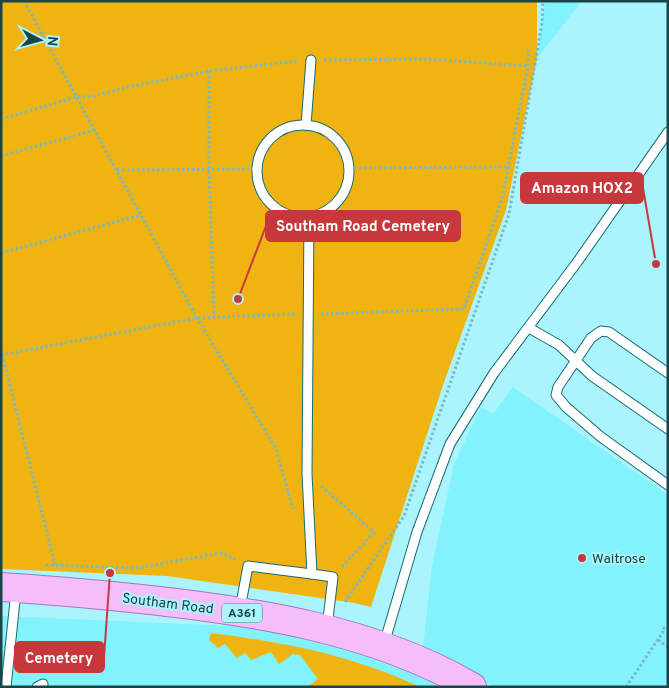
<svg xmlns="http://www.w3.org/2000/svg" width="669" height="688" viewBox="0 0 669 688" font-family="Overpass,sans-serif">
<rect width="100%" height="100%" fill="#aaf5fd"/>
<g fill="#82f2fd">
<path d="M545 1H582L537 58Z"/>
<path d="M513 387 668 495V687H494L423 647 432 566 454 464 481 407 493 414Z"/>
<path d="M1 616 327 630 447 687H1Z"/>
</g>
<g fill="#efb412">
<path d="M1 1H537V58L506 210 442 388 371 607 355 603 167 576 1 569Z"/>
<path d="M211 633C265 640 321 649 373 668 389 673 404 680 420 687H307L318 679 300 655 293 654 279 664 271 652 251 660 245 653 237 658 225 644 218 648 209 640Z"/>
</g>
<g fill="none" stroke-linecap="round" stroke-linejoin="round">
<g stroke="#186a71" stroke-width="11">
<g id="lane">
<path d="M306 125 311 60"/>
<circle cx="303" cy="171" r="46"/>
<path d="M309 217 307 474 312 574 333 577 327 627"/>
<path d="M529 328 559 345 592 376 668 429"/>
<path d="M668 373 609 332 601 331 591 338 558 387 556 395 566 407 601 437 668 485"/>
<path d="M240 609 248 566 312 574"/>
<path d="M384 644 417 532 450 444 494 373 578 261 668 132"/>
<path d="M6 687 16 591"/>
<path d="M37 687 43 684"/>
</g>
</g>
<g stroke="#a477ba" stroke-width="30">
<path id="primary" d="M1 587C48 590 95 594 141 599 253 611 373 629 472 687"/>
</g>
<g stroke="#7abac0" stroke-width="3" stroke-dasharray="2.5 2.5" stroke-linecap="butt">
<path d="M24 1 197 318 276 449 293 509"/>
<path d="M324 60 427 59 528 66"/>
<path d="M209 71V169L214 316"/>
<path d="M1 119 76 97 95 96 127 87 209 71 298 61"/>
<path d="M1 156 95 130"/>
<path d="M349 168 508 167"/>
<path d="M117 170 257 169"/>
<path d="M1 253 141 215"/>
<path d="M321 314 464 309 502 199 528 66V49"/>
<path d="M1 350 55 565"/>
<path d="M1 355 197 318 295 314"/>
<path d="M321 486 374 532 342 567"/>
<path d="M46 565 136 568 222 553 236 560"/>
<path d="M345 602 404 516 509 214 542 23 543 1"/>
<path d="M658 640 668 647"/>
<path d="M626 687 665 629 661 626"/>
</g>
<use href="#lane" stroke="#fff" stroke-width="9"/>
<use href="#primary" stroke="#f5befb" stroke-width="28"/>
</g>
<circle fill="#c7383c" stroke="#aaf5fd" stroke-width="2" cx="582" cy="558" r="5"/>
<g text-anchor="middle" stroke-width="4" stroke-linejoin="round" paint-order="stroke">
<rect fill="#aaf5fd" stroke="#45797e" stroke-width="1" x="222" y="603.5" width="40" height="19" rx="4"/>
<g font-size="12" font-weight="bold" fill="#1a4448">
<text x="242" y="617">A361</text>
</g>
<g font-size="14" fill="#1a4448" stroke="#aaf5fd" text-anchor="start">
<text x="592" y="563">Waitrose</text>
</g>
<g font-size="14" fill="#1a4448" stroke="#aaf5fd">
<text transform="translate(168 603) rotate(7)" y="5">Southam Road</text>
</g>
</g>
<path fill="none" stroke="#c7383c" stroke-width="2" d="M656 264L643 188M238 299L266 226M110 573L104 657"/>
<g fill="#c7383c" stroke="#aaf5fd" stroke-width="2">
<circle cx="656" cy="264" r="5"/>
<circle cx="238" cy="299" r="5"/>
<circle cx="110" cy="573" r="5"/>
</g>
<g fill="#c7383c" stroke="#c7383c" stroke-width="2">
<rect x="521" y="173" width="122" height="30" rx="5"/>
<rect x="266" y="211" width="194" height="30" rx="5"/>
<rect x="15" y="642" width="89" height="30" rx="5"/>
</g>
<g font-size="15" text-anchor="middle" font-weight="bold" fill="#fff">
<text x="582" y="193">Amazon HOX2</text>
<text x="363" y="231">Southam Road Cemetery</text>
<text x="59" y="663">Cemetery</text>
</g>
<rect width="669" height="688" fill="none" stroke="#1a4448" stroke-width="5"/>
<g transform="translate(40 40) rotate(96)" stroke="#aaf5fd" stroke-width="4" paint-order="stroke">
<path d="M0-4L9 19L0 12L-9 19Z" fill="#1a4448"/>
<text y="-8" font-size="14" font-weight="bold" text-anchor="middle" fill="#1a4448">N</text>
</g>
</svg>
